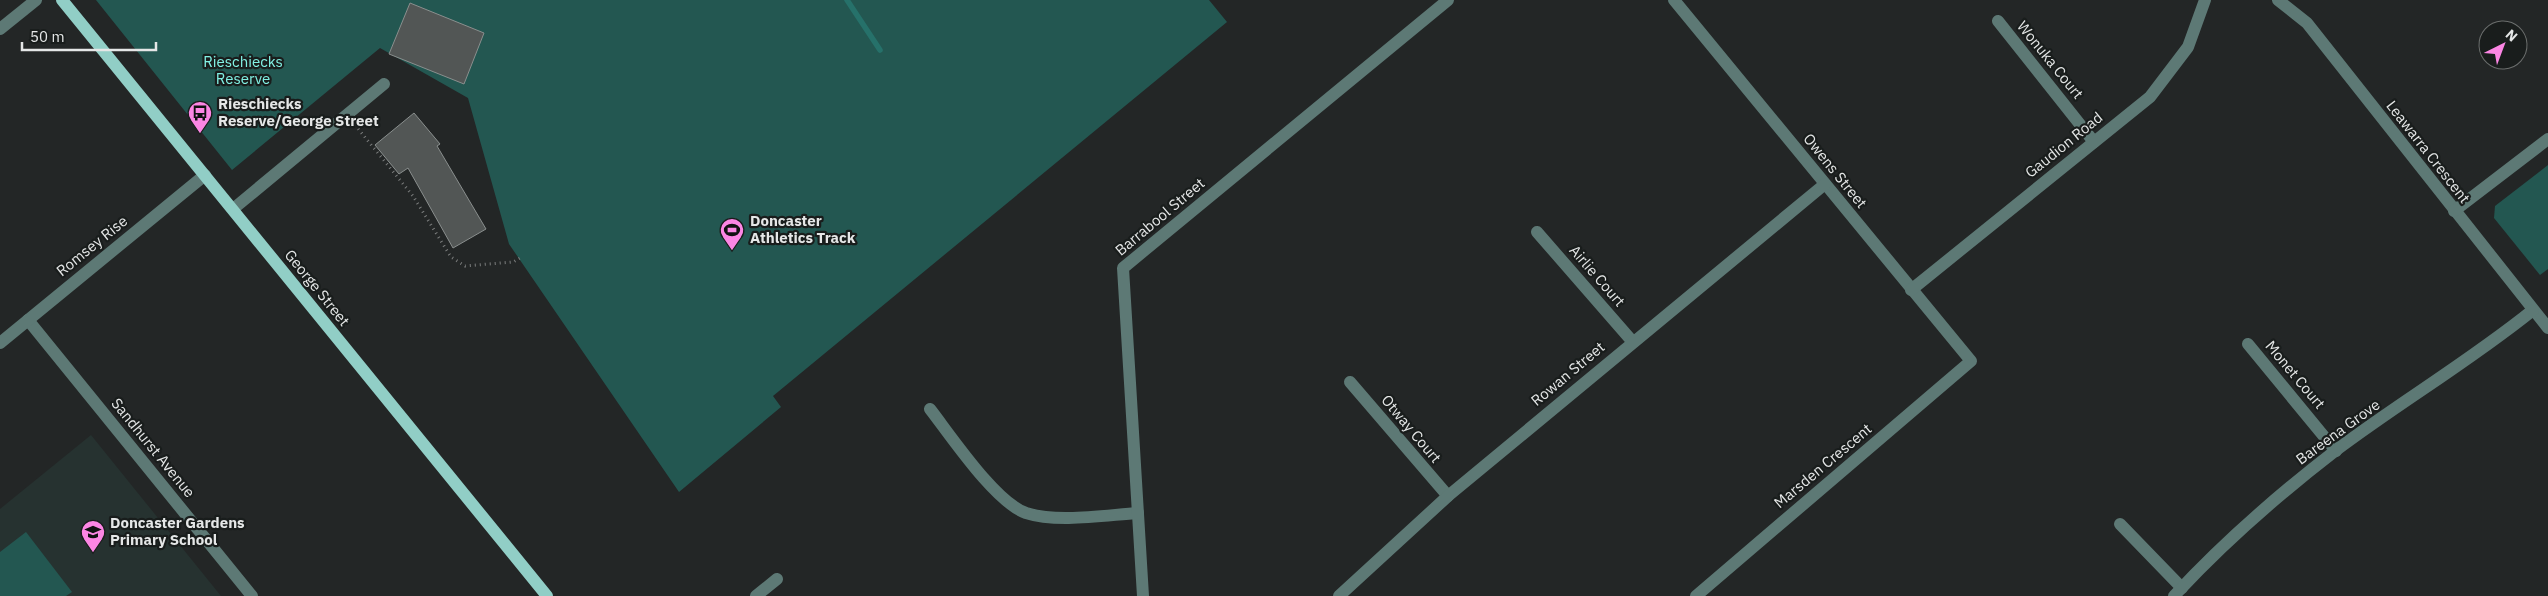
<svg xmlns="http://www.w3.org/2000/svg" width="2548" height="596" viewBox="0 0 2548 596" font-family="'IBM Plex Sans',sans-serif">
<rect width="100%" height="100%" fill="#232626"/>
<path fill="#263230" d="M91 435 221 596H0V509Z"/>
<g fill="#235751">
<path d="M96 0H1209L1227 22 773 396 781 407 679 492 509 244 468 98 380 48 232 170Z"/>
<path d="M2548 165V269L2540 275 2494 218 2495 206Z"/>
<path d="M26 532 72 592 66 596H0V552Z"/>
</g>
<g fill="none" stroke-linecap="round" stroke-linejoin="round">
<path stroke="#26716a" stroke-width="5.5" d="M847 0 880 50"/>
</g>
<g fill="#525655" stroke="#8a8f8e">
<path d="M410 3 484 33 464 84 389 54Z"/>
<path d="M414 113 440 144 437 146 486 229 453 248 408 168 399 174 375 145Z"/>
</g>
<g fill="none" stroke-linecap="round" stroke-linejoin="round">
<path stroke="#7c7e7e" stroke-width="3" stroke-dasharray="1 4" stroke-linecap="butt" d="M355 125 413 196 451 257 465 266 513 262 520 258"/>
<g stroke="#5d7975" stroke-width="12">
<path d="M1674 0 1971 361 1696 596"/>
<path d="M2278 0 2307 23 2548 328"/>
<path d="M1998 21 2094 142"/>
<path d="M0 29 36 0"/>
<path d="M233 209 384 84"/>
<path d="M2454 211 2548 139"/>
<path d="M1537 232 1632 341"/>
<path d="M1911 290 2150 97 2188 47 2205 0"/>
<path d="M28 320 252 596"/>
<path d="M0 343 205 175"/>
<path d="M2248 344 2336 451"/>
<path d="M1350 382 1448 496"/>
<path d="M930 409C951 436 995 502 1026 513 1057 523 1106 515 1138 513"/>
<path d="M2120 524 2182 588"/>
<path d="M756 596 777 579"/>
<path d="M1143 596 1123 268 1448 0"/>
<path d="M1339 596 1448 496 1825 184"/>
<path d="M2174 596C2223 543 2278 495 2335 451 2400 402 2470 361 2533 310"/>
</g>
<path stroke="#91cec6" stroke-width="12" d="M62 0 547 596"/>
</g>
<defs>
<g id="bus-pin" transform="scale(1.25)"><path d="M0 17L-7.5 6A9.5 9.5 0 1 1 7.5 6Z" fill="#fc86e4" stroke="#191d1c"/><path d="M-5-6H5V4H4V6H2V4H-2V6H-4V4H-5ZM-3.5-4V0h7V-4ZM-3.5 1.2v1.5H-2V1.2ZM2 1.2v1.5H3.5V1.2Z" fill="#111"/></g>
<g id="stadium-pin" transform="scale(1.25)"><path d="M0 17L-7.5 6A9.5 9.5 0 1 1 7.5 6Z" fill="#fc86e4" stroke="#191d1c"/><path d="M0-5a6.5 5 0 1 0 0 10a6.5 5 0 1 0 0-10ZM-3.5-1.8h7v3.6h-7Z" fill="#111"/></g>
<g id="school-pin" transform="scale(1.25)"><path d="M0 17L-7.5 6A9.5 9.5 0 1 1 7.5 6Z" fill="#fc86e4" stroke="#191d1c"/><path d="M0-5L7-2L0 1L-7-2ZM-4 1L0 2.5L4 1V4Q0 6-4 4Z" fill="#111"/></g>
</defs>
<g fill-rule="evenodd">
<use href="#bus-pin" x="200" y="113"/>
<use href="#stadium-pin" x="732" y="230"/>
<use href="#school-pin" x="93" y="532"/>
</g>
<g text-anchor="middle" stroke-width="4.5" stroke-linejoin="round" paint-order="stroke">
<g font-size="15" fill="#e5e7e7" stroke="#191d1c">
<text transform="translate(2050 60) rotate(51)" y="5">Wonuka Court</text>
<text transform="translate(2064 145) rotate(-39)" y="5">Gaudion Road</text>
<text transform="translate(2428 152) rotate(52)" y="5">Leawarra Crescent</text>
<text transform="translate(1835 171) rotate(51)" y="5">Owens Street</text>
<text transform="translate(1160 217) rotate(-40)" y="5">Barrabool Street</text>
<text transform="translate(92 246) rotate(-39)" y="5">Romsey Rise</text>
<text transform="translate(1597 276) rotate(49)" y="5">Airlie Court</text>
<text transform="translate(317 288) rotate(51)" y="5">George Street</text>
<text transform="translate(1568 374) rotate(-40)" y="5">Rowan Street</text>
<text transform="translate(2295 375) rotate(50)" y="5">Monet Court</text>
<text transform="translate(1411 429) rotate(50)" y="5">Otway Court</text>
<text transform="translate(2338 432) rotate(-36)" y="5">Bareena Grove</text>
<text transform="translate(153 448) rotate(51)" y="5">Sandhurst Avenue</text>
<text transform="translate(1823 466) rotate(-40)" y="5">Marsden Crescent</text>
</g>
<g font-size="15" fill="#82f1e4" stroke="#191d1c">
<text x="243" y="67">Rieschiecks<tspan x="243" dy="17">Reserve</tspan></text>
</g>
<g font-size="15" font-weight="bold" fill="#e5e7e7" stroke="#191d1c" text-anchor="start">
<text x="218" y="109">Rieschiecks<tspan x="218" dy="17">Reserve/George Street</tspan></text>
<text x="750" y="226">Doncaster<tspan x="750" dy="17">Athletics Track</tspan></text>
<text x="110" y="528">Doncaster Gardens<tspan x="110" dy="17">Primary School</tspan></text>
</g>
</g>
<g transform="translate(2503 45) rotate(42)"><circle r="24" fill="#191d1c" stroke="#6b6e6d"/>
<path d="M0-4L9 19L0 12L-9 19Z" fill="#fc86e4"/>
<text y="-8" font-size="14" font-weight="bold" text-anchor="middle" fill="#e5e7e7">N</text>
</g>
<path d="M22 42v8h134v-8" fill="none" stroke="#e5e7e7" stroke-width="2.5"/>
<text x="30" y="42" font-size="15" fill="#e5e7e7" stroke="#191d1c" stroke-width="4" paint-order="stroke">50 m</text>
</svg>
